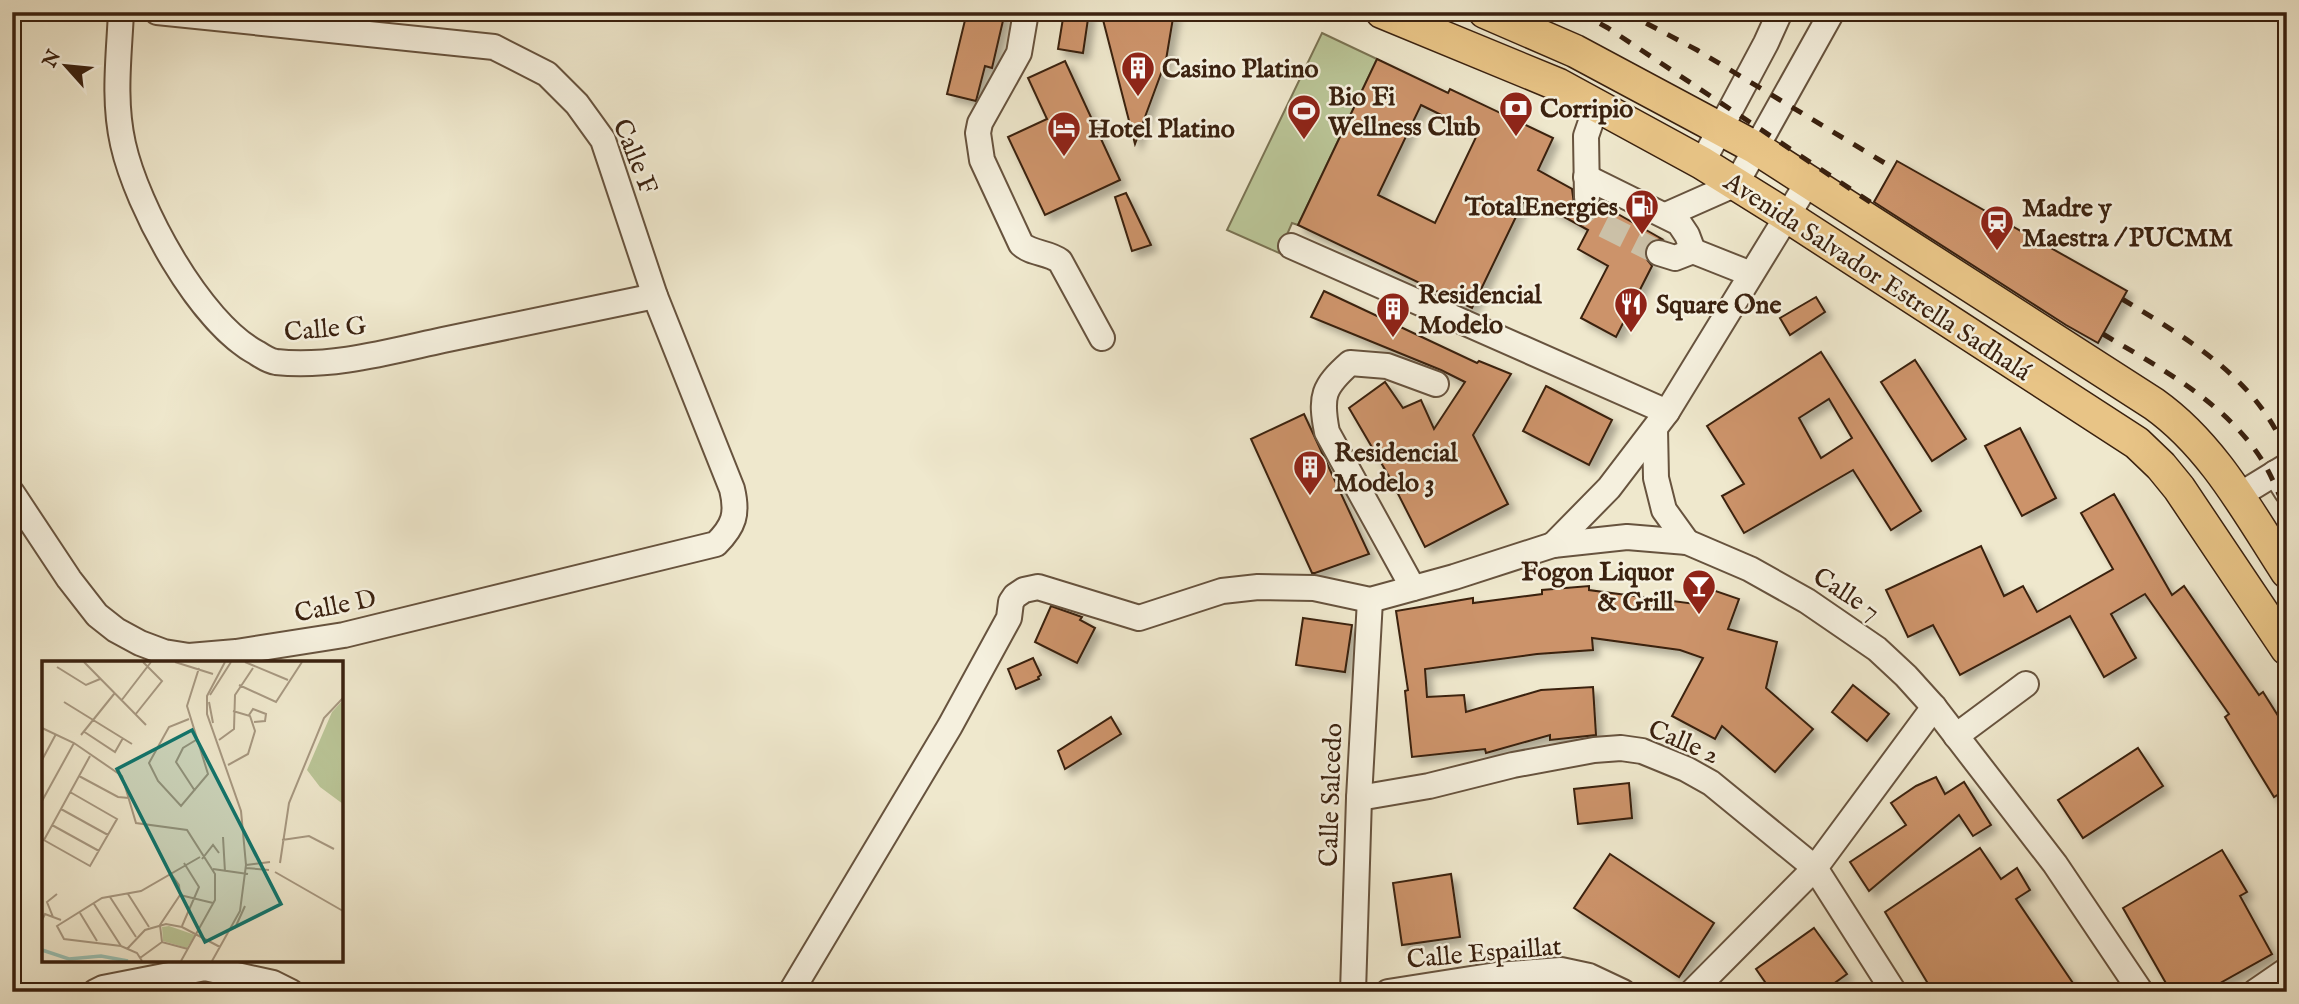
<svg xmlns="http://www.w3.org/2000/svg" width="2299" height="1004" viewBox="0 0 2299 1004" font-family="'IM FELL English',serif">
<defs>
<filter id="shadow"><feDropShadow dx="6" dy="6" stdDeviation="3.5" flood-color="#0004"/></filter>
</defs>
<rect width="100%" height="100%" fill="#efe8cd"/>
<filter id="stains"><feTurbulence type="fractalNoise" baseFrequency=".00286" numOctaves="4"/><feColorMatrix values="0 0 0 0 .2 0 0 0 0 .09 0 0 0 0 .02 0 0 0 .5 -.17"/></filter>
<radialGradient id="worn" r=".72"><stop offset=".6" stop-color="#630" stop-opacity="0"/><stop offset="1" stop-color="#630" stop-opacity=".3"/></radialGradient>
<path fill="#bac597" stroke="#7a7353" stroke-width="2" d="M1322 33 1377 59 1298 225 1292 223 1279 253 1227 230Z"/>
<g fill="#cc936b" stroke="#3a210f" stroke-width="2" fill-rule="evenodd" filter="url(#shadow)">
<path d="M967 12H1005L992 68 985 66 976 101 947 94Z"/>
<path d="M1064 12H1089L1083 53 1058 49Z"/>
<path d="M1101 12H1174L1166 60 1135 144Z"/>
<path d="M1377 59 1448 93 1450 89 1553 138 1538 170 1572 189 1574 204 1579 210 1588 212 1595 209 1600 204 1662 239 1649 242 1645 248V257L1652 266 1616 337 1581 318 1608 266 1578 249 1588 230 1526 196 1472 308 1298 225ZM1421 105 1478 133 1435 223 1378 195Z"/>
<path d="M1065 61 1120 180 1045 215 1008 137 1047 119 1028 78Z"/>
<path d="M1897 161 2127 291 2098 343 2066 325 1874 202Z"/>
<path d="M1126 193 1151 245 1132 251 1115 197Z"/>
<path d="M1324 291 1477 363 1479 361 1511 374 1473 435 1508 504 1425 547 1390 478 1349 408 1385 382 1403 408 1421 400 1434 429 1465 382 1441 370 1311 317Z"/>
<path d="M1816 297 1825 312 1790 335 1780 318Z"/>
<path d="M1821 352 1921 511 1891 530 1853 470 1744 533 1722 496 1744 484 1707 426ZM1829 399 1852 438 1821 458 1799 418Z"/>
<path d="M1915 360 1966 439 1932 461 1881 382Z"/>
<path d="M1546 386 1612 420 1589 465 1523 431Z"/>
<path d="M1304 414 1369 554 1315 573H1312L1251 439Z"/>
<path d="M2020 428 2056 498 2022 516 1985 446Z"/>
<path d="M2114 494 2172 595 2184 586 2259 695 2263 692 2287 730V789L2274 797 2225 717 2229 714 2145 594 2111 614 2136 658 2104 677 2070 616 1960 675 1933 625 1908 637 1886 590 1981 546 2004 596 2023 586 2037 612 2113 569 2081 513Z"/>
<path d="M1589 586V590L1695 604 1701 586 1739 599 1728 629 1777 642 1766 688 1813 729 1775 772 1722 726 1715 739 1672 716 1703 658 1680 650 1592 638 1593 650 1537 654 1425 669 1427 697 1464 695 1466 712 1541 690 1593 687 1596 735 1550 740V735L1486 753 1485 749 1412 757 1405 691 1408 690 1396 611 1473 598V603L1542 594V590Z"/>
<path d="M1051 606 1082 617 1080 620 1095 628 1077 663 1035 642Z"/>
<path d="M1303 618 1352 625 1345 672 1296 665Z"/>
<path d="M1033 658 1041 675 1038 677 1039 679 1016 689 1008 669Z"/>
<path d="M1853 685 1889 714 1867 741 1832 712Z"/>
<path d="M1111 717 1121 734 1065 769 1058 751Z"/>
<path d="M2138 748 2163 786 2083 838 2058 800Z"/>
<path d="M1936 777 1945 794 1964 782 1991 825 1973 836 1959 815 1869 891 1850 862 1906 825 1891 803 1916 786Z"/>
<path d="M1629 783 1632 818 1578 824 1574 789Z"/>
<path d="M1980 848 2001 879 2017 868 2030 890 2016 899 2079 992H1933L1885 912Z"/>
<path d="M2222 850 2247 892 2240 896 2272 954 2204 992H2171L2123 908Z"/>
<path d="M1610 854 1714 923 1679 977 1574 908Z"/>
<path d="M1451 874 1460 937 1402 945 1393 883Z"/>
<path d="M1814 928 1847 974 1822 992H1772L1756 969Z"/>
</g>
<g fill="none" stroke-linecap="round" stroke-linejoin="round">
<path stroke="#cbc0a7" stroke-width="24" stroke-dasharray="24 12" stroke-linecap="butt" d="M1587 197 1588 211 1597 222 1659 253"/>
<g stroke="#67533e" stroke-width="28">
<g id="minor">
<path d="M121 12C119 56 113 100 123 144 137 207 199 322 257 353 263 357 269 361 276 362 331 368 388 352 443 340 513 326 584 311 655 296"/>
<path d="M1026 12 1019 53 980 123 978 133 982 160 1021 244C1032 254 1048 252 1060 261L1102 338"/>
<path d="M1702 163 1766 43 1780 12"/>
<path d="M1586 177 1679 223 1687 235 1693 251"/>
<path d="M1587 197 1586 136 1597 104"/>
<path d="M1666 215 1736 184 1832 12"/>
<path d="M1291 246 1667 412"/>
<path d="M1659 253 1675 258 1693 251 1751 274"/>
<path d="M1655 429 1656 478 1664 510 1687 542"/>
<path d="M2275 473 2287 492"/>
<path d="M12 493 69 579 97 615 116 630 140 643 164 652 189 656 236 652 344 635 716 544C734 526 738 514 732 489L655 296 603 140 577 104 547 74 494 47 157 12"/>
<path d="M2238 496 2287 466"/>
<path d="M1553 545 1609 488 1667 412 1808 182"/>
<path d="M1413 588 1327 432C1320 396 1323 387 1350 363L1387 366 1436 384"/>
<path d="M1956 736 2026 684"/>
<path d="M1359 798 1429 786 1513 765 1594 750 1621 748 1642 751 1686 769 1711 783 1815 868 1894 992"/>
<path d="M95 992 103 988 205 968 273 983 291 992"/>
<path d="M791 992 950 726 1009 618 1011 602 1015 596 1024 590 1038 587 1139 618 1222 591 1258 587 1314 588 1370 600 1454 577 1553 545 1627 537 1687 542 1750 569 1807 601 1877 649 1906 676 1934 707 2055 864 2141 992"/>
<path d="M1353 992 1359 798 1370 600"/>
<path d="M1388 992 1496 975 1561 970 1589 976 1623 992"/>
<path d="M1692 992 1815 868 1934 707"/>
<path d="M2255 992 2287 970"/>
</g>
</g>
<g stroke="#3a210f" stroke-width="35">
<g id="major">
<path d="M1382 12 1559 85 1702 163 1787 216 2137 443 2161 466 2179 488 2287 649"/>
<path d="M1485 12 1575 51 1756 148 2154 404C2213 446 2248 512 2287 572"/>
</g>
</g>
<use href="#minor" stroke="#f5f0de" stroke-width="24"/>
<use href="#major" stroke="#e8c486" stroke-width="32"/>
<g stroke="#3a210f" stroke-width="5" stroke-dasharray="12 12" stroke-linecap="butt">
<path d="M1579 12 1608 28 1873 204"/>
<path d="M1625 12 1697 50 1893 168"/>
<path d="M2122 299C2188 339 2258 379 2287 454"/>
<path d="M2103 334C2160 368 2225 402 2262 460 2272 476 2279 495 2287 513"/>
</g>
</g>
<defs>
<g id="building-pin" transform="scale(1.75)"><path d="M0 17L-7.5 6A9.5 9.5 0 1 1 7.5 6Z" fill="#8f2418" stroke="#f5f0de"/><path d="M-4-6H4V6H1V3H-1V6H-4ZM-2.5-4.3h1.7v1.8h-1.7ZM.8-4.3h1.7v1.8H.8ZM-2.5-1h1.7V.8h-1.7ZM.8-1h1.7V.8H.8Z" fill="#fff"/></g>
<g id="bank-pin" transform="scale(1.75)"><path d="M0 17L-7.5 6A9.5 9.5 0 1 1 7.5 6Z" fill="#8f2418" stroke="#f5f0de"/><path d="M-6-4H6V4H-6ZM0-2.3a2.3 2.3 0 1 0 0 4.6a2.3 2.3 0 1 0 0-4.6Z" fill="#fff"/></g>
<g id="stadium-pin" transform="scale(1.75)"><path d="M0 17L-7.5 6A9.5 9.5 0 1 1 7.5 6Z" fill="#8f2418" stroke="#f5f0de"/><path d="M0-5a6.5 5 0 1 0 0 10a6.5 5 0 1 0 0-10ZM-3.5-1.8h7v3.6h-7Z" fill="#fff"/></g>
<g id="hotel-pin" transform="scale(1.75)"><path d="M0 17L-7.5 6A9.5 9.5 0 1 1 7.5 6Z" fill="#8f2418" stroke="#f5f0de"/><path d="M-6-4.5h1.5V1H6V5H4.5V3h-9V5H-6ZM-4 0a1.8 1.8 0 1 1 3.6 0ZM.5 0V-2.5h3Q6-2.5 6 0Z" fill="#fff"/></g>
<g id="fuel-pin" transform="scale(1.75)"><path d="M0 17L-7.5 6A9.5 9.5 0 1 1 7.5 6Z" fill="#8f2418" stroke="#f5f0de"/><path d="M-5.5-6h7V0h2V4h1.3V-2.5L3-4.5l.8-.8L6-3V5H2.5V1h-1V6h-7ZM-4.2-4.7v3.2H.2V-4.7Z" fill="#fff"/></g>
<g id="station-pin" transform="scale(1.75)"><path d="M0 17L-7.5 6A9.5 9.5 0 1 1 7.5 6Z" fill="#8f2418" stroke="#f5f0de"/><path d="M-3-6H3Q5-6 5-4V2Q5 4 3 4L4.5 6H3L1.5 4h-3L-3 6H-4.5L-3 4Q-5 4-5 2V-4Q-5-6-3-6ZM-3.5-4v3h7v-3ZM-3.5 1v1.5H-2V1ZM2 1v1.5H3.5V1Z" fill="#fff"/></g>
<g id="restaurant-pin" transform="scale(1.75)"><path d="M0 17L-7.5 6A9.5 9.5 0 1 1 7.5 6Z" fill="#8f2418" stroke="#f5f0de"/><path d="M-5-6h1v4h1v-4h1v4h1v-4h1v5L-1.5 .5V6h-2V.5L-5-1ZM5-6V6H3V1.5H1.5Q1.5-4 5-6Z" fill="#fff"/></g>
<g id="bar-pin" transform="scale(1.75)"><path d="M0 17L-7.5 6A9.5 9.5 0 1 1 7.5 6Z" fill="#8f2418" stroke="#f5f0de"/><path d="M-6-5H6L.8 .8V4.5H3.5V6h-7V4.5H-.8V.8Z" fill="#fff"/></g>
</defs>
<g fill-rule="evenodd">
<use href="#building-pin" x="1138" y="68"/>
<use href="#bank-pin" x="1516" y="108"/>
<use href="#stadium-pin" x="1304" y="111"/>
<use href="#hotel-pin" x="1064" y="128"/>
<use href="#fuel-pin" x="1642" y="206"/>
<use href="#station-pin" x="1997" y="222"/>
<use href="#restaurant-pin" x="1631" y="304"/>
<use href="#building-pin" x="1393" y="309"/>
<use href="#building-pin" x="1310" y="467"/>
<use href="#bar-pin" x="1699" y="586"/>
</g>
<g text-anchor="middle" stroke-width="5" stroke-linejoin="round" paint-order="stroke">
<g font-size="26" font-weight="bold" fill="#3a210f" stroke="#f5f0de" text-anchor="start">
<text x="1162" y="77">Casino Platino</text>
<text x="1328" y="105">Bio Fi<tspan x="1328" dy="30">Wellness Club</tspan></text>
<text x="1540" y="117">Corripio</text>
<text x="1088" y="137">Hotel Platino</text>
<text x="1618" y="215" text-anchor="end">TotalEnergies</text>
<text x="2022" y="216">Madre y<tspan x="2022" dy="30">Maestra / PUCMM</tspan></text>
<text x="1418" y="303">Residencial<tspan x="1418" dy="30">Modelo</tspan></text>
<text x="1656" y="313">Square One</text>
<text x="1334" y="461">Residencial<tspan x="1334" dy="30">Modelo 3</tspan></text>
<text x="1674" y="580" text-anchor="end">Fogon Liquor<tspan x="1674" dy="30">&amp; Grill</tspan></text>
</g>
<g font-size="26" fill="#3a210f" stroke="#f5f0de">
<text transform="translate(636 156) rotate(68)" y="9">Calle F</text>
<text transform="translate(1878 276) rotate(33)" y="9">Avenida Salvador Estrella Sadhalá</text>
<text transform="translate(325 328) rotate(-5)" y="9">Calle G</text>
<text transform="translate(1847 593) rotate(33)" y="9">Calle 7</text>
<text transform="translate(335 605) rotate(-11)" y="9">Calle D</text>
<text transform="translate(1684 741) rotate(23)" y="9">Calle 2</text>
<text transform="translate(1330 795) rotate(-88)" y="9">Calle Salcedo</text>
<text transform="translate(1484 952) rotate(-5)" y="9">Calle Espaillat</text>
</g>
</g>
<g transform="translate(42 661)">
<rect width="301" height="301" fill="#efe8cd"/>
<path d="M301 39V143L278 126 265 109 290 51ZM127 265 153 274 145 287 121 280 120 266Z" fill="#bac597"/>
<path fill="none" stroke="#9ac0b3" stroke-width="3.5" d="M0 289 27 298 59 295 86 300"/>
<path fill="none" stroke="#a79881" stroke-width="2" d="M42 1 104 64M133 1 171 13M203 1 246 19M15 6 44 24 58 18M197 24 234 41 260 1M168 34 189 1M79 40 109 1M22 41 90 83M167 41 171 62M93 54 120 20 101 1M207 54 211 48 224 53 223 60 212 61M147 58 127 66 107 102 116 120 139 145 166 113 145 45 157 7M0 67 32 82 80 115 94 162 145 169 173 213V239L139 300M41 70 73 91 81 77M39 74 72 33M177 79 192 68 193 34 211 7M0 99 14 73M186 104 206 93 213 70 208 55 191 50M37 115 76 136 87 137M153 130 134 101 141 87 154 79M0 140 32 82M19 148 66 174M10 164 57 190M181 176 183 211M0 178 48 205 75 158 28 131M2 179 48 95M240 179 267 175 292 188M160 198 171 184 177 192M238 202 247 142 282 57 301 37M204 204 228 201M204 207 227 209M171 208 206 213M233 211 301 250M86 233 107 266M138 234 171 242M68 236 94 276M52 243 79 285M38 252 55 280M11 256 5 241 15 233M0 259 3 253 19 259M140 265 157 226 142 202M193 267 203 245M120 281 118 264 138 234 137 224 127 210M85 288 103 269 124 263 140 266 178 286M98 297 120 281 146 288M100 300 95 292 79 285 22 278 15 265 60 237 99 230 158 196M170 300 198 250 204 204 199 150 165 53V35L183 1"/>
<path fill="#0f766e" fill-opacity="0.15" stroke="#0f766e" stroke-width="3.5" d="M150 69 239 243 163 281 75 108Z"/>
<rect width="301" height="301" fill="none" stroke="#3a210f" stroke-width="3.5"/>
</g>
<rect width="2299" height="1004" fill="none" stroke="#efe8cd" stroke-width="42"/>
<rect x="14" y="14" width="2271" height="976" fill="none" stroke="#3a210f" stroke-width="3.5"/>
<rect x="21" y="21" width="2257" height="962" fill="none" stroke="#3a210f" stroke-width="2"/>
<g transform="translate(66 66) rotate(297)" stroke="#f5f0de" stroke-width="5" paint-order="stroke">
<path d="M0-5L12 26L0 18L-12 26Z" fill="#3a210f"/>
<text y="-10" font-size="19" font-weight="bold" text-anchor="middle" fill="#3a210f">N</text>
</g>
<rect width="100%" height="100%" filter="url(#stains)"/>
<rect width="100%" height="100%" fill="url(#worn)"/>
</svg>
